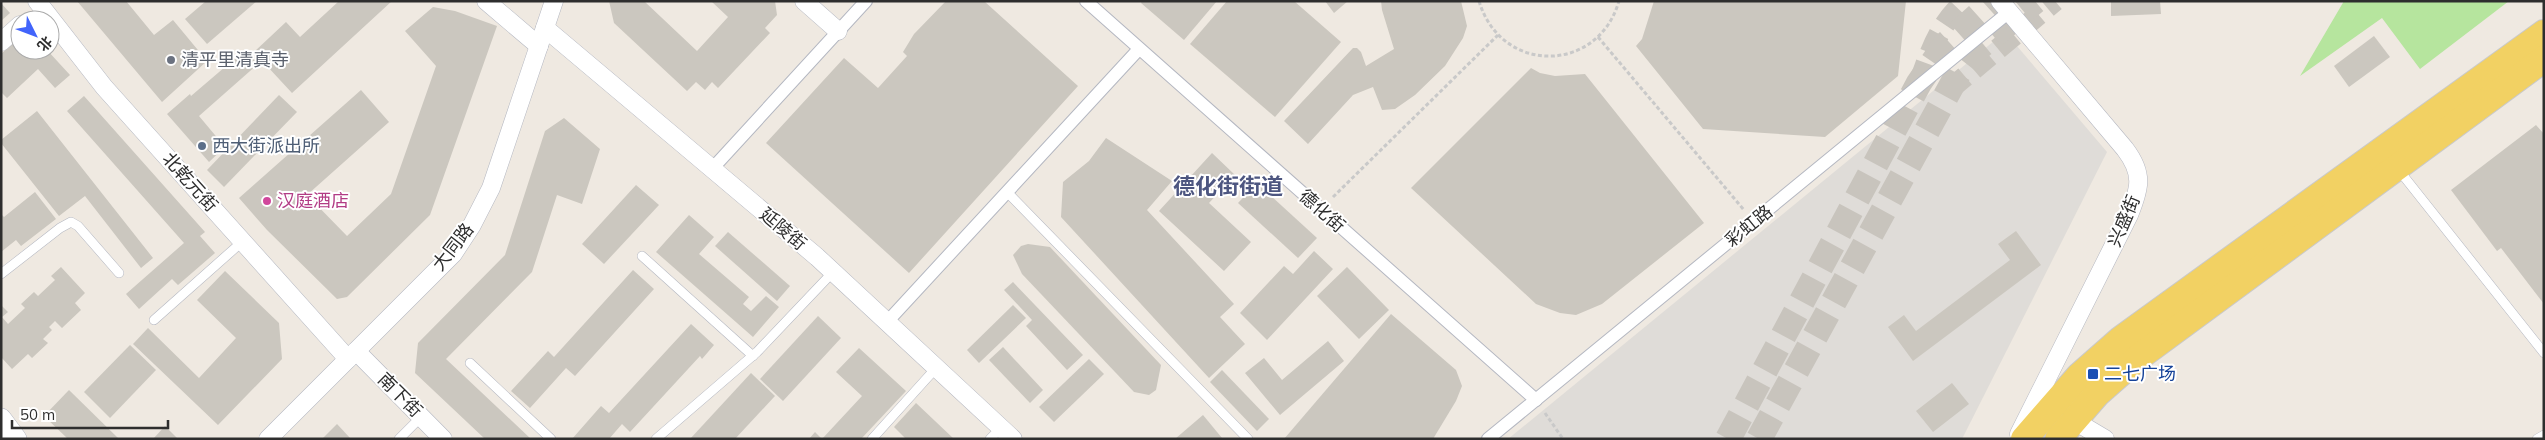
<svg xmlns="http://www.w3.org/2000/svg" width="2545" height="440" viewBox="0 0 2545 440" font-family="Mulish,'Noto Sans SC',sans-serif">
<rect width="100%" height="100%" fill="#efe9e1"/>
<path fill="#b6e59e" d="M2344 1H2509L2420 69 2382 18 2300 76Z"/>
<path fill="#dfdcd8" d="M2005 32 2107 152 1962 439H1508Z"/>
<g fill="#cbc7bf">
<path d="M77 1H126L154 35 173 20 207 61 162 102Z"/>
<path d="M206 1H257L207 44 185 19Z"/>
<path d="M339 1H392L292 93 254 52 286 22 300 37Z"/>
<path d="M609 1H644L697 51 728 17 711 1H775L777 15 765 28 770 33 718 88 712 82 705 90 696 82 687 91 614 23Z"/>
<path d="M946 1H984L1078 86 909 273 766 143 844 58 878 88 907 56 903 52 914 34Z"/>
<path d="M1142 1H1217L1184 40 1141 3Z"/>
<path d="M1227 1H1294L1341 42 1275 117 1190 44Z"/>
<path d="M1325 1H1348L1334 13Z"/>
<path d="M1381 1H1461L1467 26 1463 38 1445 66 1415 95 1395 109 1382 110 1373 87 1353 95 1308 144 1284 121 1353 48H1357L1361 52 1366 66 1394 49 1382 10Z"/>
<path d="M1654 1H1906L1898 76 1825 137 1703 129 1636 46 1642 39Z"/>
<path d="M2111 1H2160L2161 14 2111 16Z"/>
<path d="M1 3 10 13 1 21Z"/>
<path d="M433 7 455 11 497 26 430 215 347 297 337 299 267 230 239 198 361 90 389 122 307 195 347 236 391 194 436 66 405 31Z"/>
<path d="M2374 36 2390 57 2349 87 2334 66Z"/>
<path d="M20 37V50H47L70 75 55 88 38 69 7 98 1 92V54Z"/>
<path d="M246 49 258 64 199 116 225 147 209 162 167 114 190 94 191 96Z"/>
<path d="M1531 68 1540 73 1555 76 1585 74 1704 223 1602 304 1576 315 1560 313 1536 304 1411 188Z"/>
<path d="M279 95 297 112 224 187 207 170Z"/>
<path d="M84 96 205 232 200 236 215 253 178 285 172 279 139 309 126 294 184 243 67 111Z"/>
<path d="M37 111 153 258 141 268 85 196 59 216 1 143V140Z"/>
<path d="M564 118 600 149 582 204 557 195 532 272 446 359 531 439H485L415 373 418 343 505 255 545 131Z"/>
<path d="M2536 125 2544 134V304L2501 248 2497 251 2451 190Z"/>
<path d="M1106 138 1172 181 1147 210 1234 304 1220 317 1245 344 1209 378 1061 217 1063 182 1089 161Z"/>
<path d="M1212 153 1235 175 1209 203 1251 242 1224 271 1159 211Z"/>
<path d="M1257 183 1317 238 1298 258 1238 203Z"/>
<path d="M636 185 659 205 604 264 582 244Z"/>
<path d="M35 192 56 219 21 246 16 240 1 252V214L4 217Z"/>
<path d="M689 215 714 237 699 254 749 297 743 304 751 311 766 296 779 307 753 337 656 252Z"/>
<path d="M2016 231 2041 265 1913 361 1888 327 1904 315 1916 331 2010 260 1998 244Z"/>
<path d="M728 232 790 286 777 301 715 246Z"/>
<path d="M1028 244 1050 247 1161 365 1156 390 1149 395 1134 392 1022 274 1013 255 1021 246Z"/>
<path d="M1314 251 1333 269 1267 340 1240 313 1284 266 1293 274Z"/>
<path d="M61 267 85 293 75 303 81 310 62 328 55 321 49 327 52 330 43 339 48 343 32 358 28 354 12 369 1 357V305L8 312 2 317 8 324 25 308 21 304 34 292 38 296 55 280 51 276Z"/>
<path d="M1347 267 1389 310 1359 339 1317 296Z"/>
<path d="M633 270 654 289 575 376 566 368 530 408 511 391 548 351 554 357Z"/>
<path d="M225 271 279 323 282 359 218 425 133 344 148 328 199 378 236 338 197 300Z"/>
<path d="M1013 282 1083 355 1067 370 1026 326 1032 320 1004 290Z"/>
<path d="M1013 305 1026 318 979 363 967 350Z"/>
<path d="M1391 314 1456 370 1462 386 1456 401 1433 439H1284Z"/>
<path d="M818 316 841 338 783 401 760 379Z"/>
<path d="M691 324 714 345 702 359 700 356 630 432 622 424 609 439H572L601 406 609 413Z"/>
<path d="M1328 341 1344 361 1280 415 1245 373 1264 358 1282 380Z"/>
<path d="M130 345 156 370 110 418 84 392Z"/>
<path d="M1003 347 1043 390 1030 403 989 360Z"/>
<path d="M859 348 906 391 861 439H809L815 432 822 439 862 396 836 372Z"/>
<path d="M1089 359 1104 374 1054 422 1039 407Z"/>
<path d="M1222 370 1269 419 1257 431 1210 382Z"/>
<path d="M751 373 775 396 735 439H690Z"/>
<path d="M1952 383 1969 404 1933 432 1916 411Z"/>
<path d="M69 390 119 439H68L44 416Z"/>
<path d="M916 403 954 439H906L894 427Z"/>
<path d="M1203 415 1222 438 1175 439Z"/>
<path d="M337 424 351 439H322Z"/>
<path d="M165 426 178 439H153Z"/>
</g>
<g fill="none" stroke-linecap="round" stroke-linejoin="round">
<g stroke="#c8c4bd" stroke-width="21" stroke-dasharray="21 11" stroke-linecap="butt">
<path d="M1919 83C1931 50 1938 26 1965 1"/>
<path d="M1949 90 2055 1"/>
</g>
<g stroke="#c8c4bd" stroke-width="26" stroke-dasharray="26 13" stroke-linecap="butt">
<path d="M1728 439 1919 83 1945 45 1994 1"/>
<path d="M1759 439 1959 72 1976 50 2035 1"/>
</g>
<g stroke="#b4b7c1" stroke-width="10">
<g id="service">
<path d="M2398 169 2544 353"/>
<path d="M1007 192 1248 439"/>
<path d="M642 256 753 356"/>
<path d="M1 274 60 228 71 222 78 226 119 273"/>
<path d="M154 320 243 241"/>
<path d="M470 363 551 439"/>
<path d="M399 439 421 417"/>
<path d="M656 439 757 352 833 272"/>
<path d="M872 439 936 368"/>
<path d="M990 439 1001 428"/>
<path d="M2537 439 2544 435"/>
</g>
</g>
<g stroke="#b4b7c1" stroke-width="14">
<g id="pedestrian">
<path d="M1086 1 1536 400"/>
<path d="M712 169 866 1"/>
<path d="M887 322 1139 49"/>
<path d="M1488 439 2009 12"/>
</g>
</g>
<g stroke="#b4b7c1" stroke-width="19">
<g id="minor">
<path d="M37 1 104 87 348 359"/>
<path d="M486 1 539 46"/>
<path d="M804 1 838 31"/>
<path d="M2000 1 2125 149C2144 174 2140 188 2129 215L2019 434"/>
<path d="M545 28 817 257 1013 439"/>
<path d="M1 42 20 25"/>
<path d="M356 351 443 439"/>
<path d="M2073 420 2105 439"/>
<path d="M268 439 453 254 472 225 491 188 554 1"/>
</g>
</g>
<g stroke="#b4b7c1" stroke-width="22">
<path id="tertiary" d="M1 419 16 439"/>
</g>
<g stroke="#c9c9c9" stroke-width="28">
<g id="primary">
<path d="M2024 439 2079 376 2121 339 2544 33"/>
<path d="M2058 439 2097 394 2139 357 2544 59"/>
</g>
</g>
<g stroke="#c9c9c9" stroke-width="3" stroke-dasharray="4 2.5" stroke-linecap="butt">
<path d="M1479 1C1501 75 1598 74 1619 1"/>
<path d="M1598 37 1744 210"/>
<path d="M1333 197 1498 35"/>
<path d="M1545 413 1563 439"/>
</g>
<use href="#service" stroke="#fff" stroke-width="9"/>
<use href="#pedestrian" stroke="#fff" stroke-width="12"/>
<use href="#minor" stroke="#fff" stroke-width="18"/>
<use href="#tertiary" stroke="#fff" stroke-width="21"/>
<use href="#primary" stroke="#f2d163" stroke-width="26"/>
</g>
<circle fill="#6b7280" stroke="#fff" stroke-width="2" cx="171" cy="60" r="5"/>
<circle fill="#5c6f8a" stroke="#fff" stroke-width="2" cx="202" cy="146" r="5"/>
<circle fill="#d1479c" stroke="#fff" stroke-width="2" cx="267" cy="201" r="5"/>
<rect fill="#1a4fb4" stroke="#fff" stroke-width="2" x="2087" y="368" width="12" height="12" rx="2.5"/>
<g text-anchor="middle" stroke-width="4" stroke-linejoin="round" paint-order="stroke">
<g font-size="18" fill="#5b616d" stroke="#fff" text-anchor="start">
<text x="181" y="66">清平里清真寺</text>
</g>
<g font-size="18" fill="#4e5e75" stroke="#fff" text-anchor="start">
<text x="212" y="152">西大街派出所</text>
</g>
<g font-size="18" fill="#2e2e2e" stroke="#fff">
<text transform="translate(190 182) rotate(48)" y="6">北乾元街</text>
<text transform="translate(1322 211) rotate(41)" y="6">德化街</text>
<text transform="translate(2124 221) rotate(-67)" y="6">兴盛街</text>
<text transform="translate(1749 226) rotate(-39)" y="6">彩虹路</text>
<text transform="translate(783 229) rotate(40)" y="6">延陵街</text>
<text transform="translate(453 247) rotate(-52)" y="6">大同路</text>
<text transform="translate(400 395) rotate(45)" y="6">南下街</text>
</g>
<g font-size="18" fill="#b23c85" stroke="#fff" text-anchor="start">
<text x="277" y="207">汉庭酒店</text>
</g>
<g font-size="18" fill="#164399" stroke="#fff" text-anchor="start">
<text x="2104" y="380">二七广场</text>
</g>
<g font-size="22" font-weight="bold" fill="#4d5680" stroke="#fff">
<text x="1228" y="194">德化街街道</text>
</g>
</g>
<rect width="2545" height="440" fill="none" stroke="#2e2e2e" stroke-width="5"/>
<g transform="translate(35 35) rotate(132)"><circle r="24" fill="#ffffff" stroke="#ababab"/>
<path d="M0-4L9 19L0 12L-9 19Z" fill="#4264fb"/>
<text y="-8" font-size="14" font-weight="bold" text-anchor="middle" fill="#2e2e2e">北</text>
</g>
<path d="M12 420v8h156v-8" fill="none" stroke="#2e2e2e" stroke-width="2.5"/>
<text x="20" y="420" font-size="15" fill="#2e2e2e" stroke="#ffffff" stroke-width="4" paint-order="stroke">50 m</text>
</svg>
